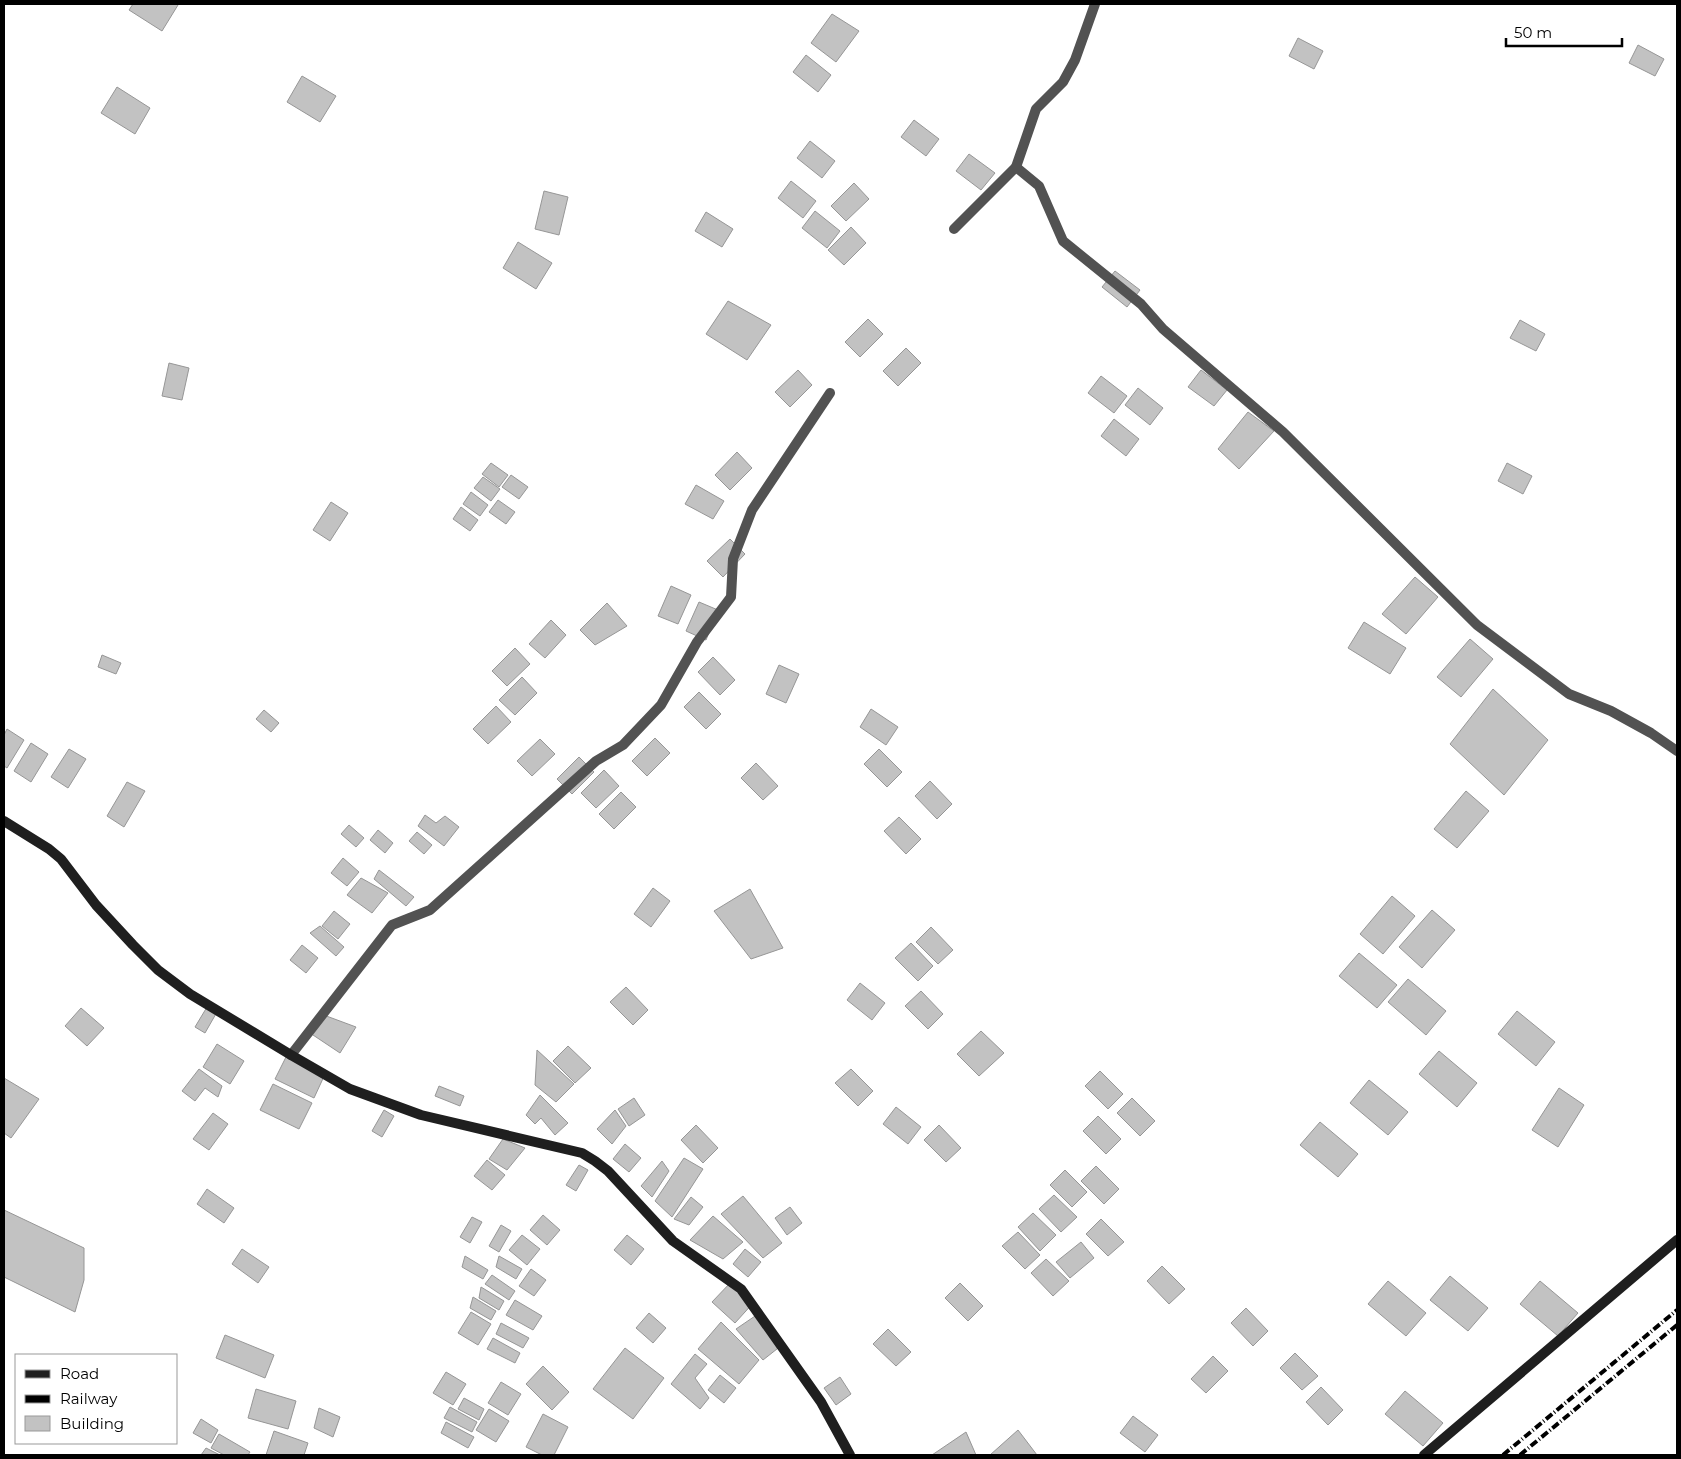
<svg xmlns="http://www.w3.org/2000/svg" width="1681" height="1459" viewBox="0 0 1681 1459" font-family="Montserrat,sans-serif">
<rect width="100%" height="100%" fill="#fff"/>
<g fill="#c2c2c2" stroke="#969696">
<path d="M133 4H176L178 5 162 31 129 10Z"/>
<path d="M832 14 859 31 836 62 811 43Z"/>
<path d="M1298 38 1323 51 1314 69 1289 56Z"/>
<path d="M1638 45 1664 59 1655 76 1629 63Z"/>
<path d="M806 55 831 75 818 92 793 72Z"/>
<path d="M302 76 336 96 320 122 287 102Z"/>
<path d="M117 87 150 108 135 134 101 113Z"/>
<path d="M914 120 939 139 926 156 901 137Z"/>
<path d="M810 141 835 161 822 178 797 158Z"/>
<path d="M969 154 995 173 981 190 956 171Z"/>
<path d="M791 181 816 201 803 218 778 198Z"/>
<path d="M854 183 869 199 846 221 831 206Z"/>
<path d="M544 191 568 197 559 235 535 229Z"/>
<path d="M815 211 840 231 827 248 802 228Z"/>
<path d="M706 212 733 229 722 247 695 231Z"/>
<path d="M851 227 866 243 844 265 828 250Z"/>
<path d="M518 242 552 263 536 289 503 268Z"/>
<path d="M1115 271 1140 290 1127 307 1102 287Z"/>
<path d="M728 301 771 325 747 360 706 334Z"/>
<path d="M868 319 883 334 860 357 845 342Z"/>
<path d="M1520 320 1545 334 1536 351 1510 338Z"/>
<path d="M906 348 921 363 898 386 883 371Z"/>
<path d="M169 363 189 368 182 400 162 396Z"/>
<path d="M798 370 812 385 790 407 775 392Z"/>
<path d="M1201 370 1227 390 1214 406 1188 387Z"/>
<path d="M1101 376 1127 396 1114 413 1088 393Z"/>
<path d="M1138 388 1163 408 1150 425 1125 405Z"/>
<path d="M1248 412 1274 431 1239 469 1218 449Z"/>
<path d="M1114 419 1139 439 1126 456 1101 436Z"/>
<path d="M737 452 752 468 730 490 715 475Z"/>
<path d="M491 463 508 475 499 487 482 474Z"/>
<path d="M1507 463 1532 476 1523 494 1498 481Z"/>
<path d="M511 475 528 487 519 499 502 487Z"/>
<path d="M483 477 500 489 491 501 474 488Z"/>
<path d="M696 485 724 501 713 519 685 504Z"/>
<path d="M471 492 488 505 480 516 463 504Z"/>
<path d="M498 500 515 512 506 524 489 512Z"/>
<path d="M331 502 348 513 330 541 313 530Z"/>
<path d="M461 507 478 520 470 531 453 519Z"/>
<path d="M730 539 745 554 723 577 707 561Z"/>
<path d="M1415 577 1438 597 1406 634 1382 614Z"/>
<path d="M671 586 691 595 678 624 658 616Z"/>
<path d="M699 602 718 610 706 640 686 631Z"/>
<path d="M607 603 627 626 595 645 580 630Z"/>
<path d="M551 620 566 635 545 658 529 644Z"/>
<path d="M1364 622 1406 648 1390 674 1348 648Z"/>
<path d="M1470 639 1493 659 1461 697 1437 677Z"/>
<path d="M515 648 530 664 507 686 492 671Z"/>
<path d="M102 655 121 663 116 674 98 667Z"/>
<path d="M713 657 735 680 720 695 698 672Z"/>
<path d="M779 665 799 674 786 703 766 694Z"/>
<path d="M522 677 537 693 515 715 499 700Z"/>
<path d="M1493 689 1548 740 1504 795 1450 744Z"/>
<path d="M699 692 721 714 706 729 684 707Z"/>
<path d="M496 706 511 722 488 744 473 729Z"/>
<path d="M871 709 898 727 886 745 860 727Z"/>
<path d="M264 710 279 723 271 732 256 719Z"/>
<path d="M7 729 24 740 7 768 4 766V735Z"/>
<path d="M655 738 670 753 647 776 632 761Z"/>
<path d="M540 739 555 754 532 776 517 761Z"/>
<path d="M31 743 48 754 31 782 14 771Z"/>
<path d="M69 749 86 759 68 788 51 777Z"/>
<path d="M879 749 902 772 887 787 864 764Z"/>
<path d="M579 757 594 772 572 794 557 779Z"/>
<path d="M756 763 778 786 763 800 741 778Z"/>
<path d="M604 770 619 786 596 808 581 793Z"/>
<path d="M930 781 952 804 937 819 915 796Z"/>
<path d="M127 782 145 791 124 827 107 816Z"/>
<path d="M1466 791 1489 811 1457 848 1434 829Z"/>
<path d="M621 792 636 807 614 829 599 814Z"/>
<path d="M425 815 436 823 445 816 459 827 444 846 418 826Z"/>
<path d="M899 817 921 839 906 854 884 831Z"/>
<path d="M349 825 364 838 356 847 341 834Z"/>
<path d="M378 830 393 843 385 853 370 840Z"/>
<path d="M417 832 432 845 424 854 409 841Z"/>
<path d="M343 858 359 872 347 886 331 873Z"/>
<path d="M379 870 414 897 406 906 374 879Z"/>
<path d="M361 878 388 893 372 913 347 895Z"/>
<path d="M653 888 670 901 651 927 634 914Z"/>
<path d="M750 889 783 948 751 959 714 911Z"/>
<path d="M1392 896 1415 916 1383 954 1360 934Z"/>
<path d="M1432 910 1455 930 1422 968 1399 947Z"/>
<path d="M334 911 350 924 338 939 322 926Z"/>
<path d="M320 926 344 947 336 956 310 933Z"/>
<path d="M931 927 953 950 938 964 916 942Z"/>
<path d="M911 943 933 966 918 981 895 958Z"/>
<path d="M302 945 318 958 306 973 290 960Z"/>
<path d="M1359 953 1397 985 1377 1008 1339 976Z"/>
<path d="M1408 979 1446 1011 1426 1035 1388 1002Z"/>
<path d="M860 983 885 1003 872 1020 847 1000Z"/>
<path d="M626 987 648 1010 633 1025 610 1002Z"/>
<path d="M921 991 943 1014 928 1029 905 1006Z"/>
<path d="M207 1007 217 1012 205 1033 195 1027Z"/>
<path d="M81 1008 104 1028 87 1046 65 1026Z"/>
<path d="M1517 1011 1555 1042 1536 1066 1498 1034Z"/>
<path d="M321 1014 356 1027 340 1053 310 1033Z"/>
<path d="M981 1031 1004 1053 979 1076 957 1054Z"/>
<path d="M217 1044 244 1061 230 1084 203 1067Z"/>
<path d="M568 1046 591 1068 575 1083 553 1061Z"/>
<path d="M537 1050 574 1084 556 1102 535 1085Z"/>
<path d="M1439 1051 1477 1083 1457 1107 1419 1074Z"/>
<path d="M288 1053 326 1072 314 1098 275 1079Z"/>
<path d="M199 1069 222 1086 218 1097 205 1088 195 1101 182 1091Z"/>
<path d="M851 1069 873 1091 858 1106 835 1083Z"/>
<path d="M1100 1071 1123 1094 1108 1109 1085 1086Z"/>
<path d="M4 1078 39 1099 11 1138 4 1133Z"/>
<path d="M1369 1080 1408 1112 1388 1135 1350 1103Z"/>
<path d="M273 1084 312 1103 299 1129 260 1110Z"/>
<path d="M439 1086 464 1096 460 1106 435 1096Z"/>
<path d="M1559 1088 1584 1105 1558 1147 1532 1130Z"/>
<path d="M540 1095 568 1123 555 1135 541 1118 535 1124 526 1115Z"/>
<path d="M634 1098 645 1115 629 1126 618 1109Z"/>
<path d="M1132 1098 1155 1121 1140 1136 1117 1113Z"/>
<path d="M896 1107 921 1127 908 1144 883 1124Z"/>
<path d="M384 1110 394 1116 382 1137 372 1131Z"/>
<path d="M615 1110 626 1126 612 1144 597 1129Z"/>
<path d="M213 1113 228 1124 209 1150 193 1139Z"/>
<path d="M1098 1116 1121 1139 1106 1154 1083 1131Z"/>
<path d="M1320 1122 1358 1154 1338 1177 1300 1145Z"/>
<path d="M696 1125 718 1148 703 1163 681 1140Z"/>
<path d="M939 1125 961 1148 946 1162 924 1140Z"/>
<path d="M503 1139 525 1148 507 1170 489 1159Z"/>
<path d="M625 1144 641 1158 629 1172 613 1159Z"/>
<path d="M684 1158 703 1169 672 1217 655 1201Z"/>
<path d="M487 1160 505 1175 492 1190 474 1176Z"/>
<path d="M662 1161 669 1171 652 1197 641 1186Z"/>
<path d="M579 1165 588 1170 576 1191 566 1185Z"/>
<path d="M1096 1166 1119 1189 1104 1204 1081 1181Z"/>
<path d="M1065 1170 1087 1192 1072 1207 1050 1185Z"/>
<path d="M207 1189 234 1208 224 1223 197 1204Z"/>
<path d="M1054 1195 1077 1217 1061 1232 1039 1209Z"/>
<path d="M743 1196 782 1243 763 1258 721 1214Z"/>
<path d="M691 1197 703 1207 689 1225 674 1219Z"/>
<path d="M790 1207 802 1223 787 1235 775 1218Z"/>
<path d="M4 1210 84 1248V1280L75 1312 4 1277Z"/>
<path d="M1033 1213 1056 1235 1040 1251 1018 1227Z"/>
<path d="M543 1215 560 1230 547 1245 530 1230Z"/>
<path d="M713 1216 743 1242 723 1259 690 1240Z"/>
<path d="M472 1217 482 1222 470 1243 460 1237Z"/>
<path d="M1101 1219 1124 1242 1108 1256 1086 1234Z"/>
<path d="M501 1225 511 1231 499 1252 489 1246Z"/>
<path d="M1018 1232 1040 1255 1025 1269 1002 1246Z"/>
<path d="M522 1235 540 1249 527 1265 509 1250Z"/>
<path d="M627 1235 644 1249 631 1265 614 1250Z"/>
<path d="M1081 1242 1094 1258 1070 1278 1056 1262Z"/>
<path d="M242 1249 269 1267 258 1283 232 1264Z"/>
<path d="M745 1249 761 1262 748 1277 733 1264Z"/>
<path d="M465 1256 488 1270 483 1279 462 1267Z"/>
<path d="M499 1256 522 1269 516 1279 496 1267Z"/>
<path d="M1046 1259 1069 1281 1053 1296 1031 1273Z"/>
<path d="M1162 1266 1185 1289 1169 1304 1147 1281Z"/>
<path d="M531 1269 546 1280 534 1296 519 1286Z"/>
<path d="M492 1275 515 1291 509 1300 485 1284Z"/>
<path d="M1450 1276 1488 1308 1468 1331 1430 1300Z"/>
<path d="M732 1281 755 1301 735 1323 712 1302Z"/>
<path d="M1388 1281 1426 1313 1406 1336 1368 1304Z"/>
<path d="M1540 1281 1578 1313 1558 1336 1520 1304Z"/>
<path d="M960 1283 983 1306 968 1321 945 1298Z"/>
<path d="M481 1287 504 1301 499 1310 479 1298Z"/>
<path d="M473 1297 496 1311 491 1320 470 1308Z"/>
<path d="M515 1300 542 1316 533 1330 506 1315Z"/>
<path d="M1246 1308 1268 1331 1253 1346 1231 1323Z"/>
<path d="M471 1312 491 1324 478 1345 458 1333Z"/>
<path d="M649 1313 666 1328 653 1343 636 1328Z"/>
<path d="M758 1314 782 1345 763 1360 736 1329Z"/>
<path d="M721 1322 759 1360 739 1384 698 1349Z"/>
<path d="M501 1323 529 1338 523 1348 496 1334Z"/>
<path d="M888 1329 911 1352 896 1366 873 1344Z"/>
<path d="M225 1335 274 1355 265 1378 216 1358Z"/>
<path d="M493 1338 520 1353 515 1363 487 1349Z"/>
<path d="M625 1348 664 1378 633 1419 593 1389Z"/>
<path d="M1295 1353 1318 1376 1302 1390 1280 1368Z"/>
<path d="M695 1354 707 1364 695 1378 709 1398 700 1409 671 1384Z"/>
<path d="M1213 1356 1228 1371 1206 1393 1191 1379Z"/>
<path d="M543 1366 569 1392 552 1410 526 1384Z"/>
<path d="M446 1372 466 1384 453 1405 433 1393Z"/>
<path d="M720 1375 736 1388 724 1403 708 1390Z"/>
<path d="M840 1377 851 1394 836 1405 824 1388Z"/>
<path d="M501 1382 521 1394 508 1415 488 1403Z"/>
<path d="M1321 1387 1343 1410 1328 1425 1306 1402Z"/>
<path d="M256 1389 296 1401 288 1429 248 1418Z"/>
<path d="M1405 1391 1443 1423 1423 1446 1385 1414Z"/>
<path d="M464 1398 484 1409 479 1420 458 1409Z"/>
<path d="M450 1407 477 1422 472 1432 444 1418Z"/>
<path d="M319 1408 340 1417 333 1437 314 1428Z"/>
<path d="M489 1409 509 1421 496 1442 476 1430Z"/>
<path d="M543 1414 568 1427 554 1455H542L526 1447Z"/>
<path d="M1133 1416 1158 1435 1145 1452 1120 1433Z"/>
<path d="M201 1419 218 1430 211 1443 193 1433Z"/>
<path d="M446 1422 474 1437 468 1448 441 1433Z"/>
<path d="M1018 1430 1037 1455H990Z"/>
<path d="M274 1431 308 1443 304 1455H266Z"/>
<path d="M966 1432 976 1455H932Z"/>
<path d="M219 1434 250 1452 248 1455H224L211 1448Z"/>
<path d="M206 1448 220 1455H201Z"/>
</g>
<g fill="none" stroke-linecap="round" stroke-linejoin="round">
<g stroke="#525252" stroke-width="10">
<path d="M1016 167 1039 186 1063 241 1141 304 1163 329 1283 432 1477 625 1569 694 1611 711 1651 733 1677 751"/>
<path d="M954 229 1016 167 1036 109 1063 82 1075 60 1095 4"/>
<path d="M291 1055 392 925 430 910 596 761 623 745 661 705 697 642 731 597 733 559 752 510 830 393"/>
</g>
<g stroke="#1f1f1f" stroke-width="10">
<path d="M4 821 49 849 61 859 96 905 133 945 158 970 190 994 291 1055 350 1089 421 1115 582 1153 595 1161 608 1171 673 1241 741 1289 821 1402 850 1455"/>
<path d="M1424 1455 1677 1240"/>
</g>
<g stroke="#000" stroke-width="4" stroke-dasharray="8 2.5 1 2.5" stroke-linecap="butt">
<path d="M1503 1455 1677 1310"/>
<path d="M1520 1455 1677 1325"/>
</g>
</g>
<rect width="1681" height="1459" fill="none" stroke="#000000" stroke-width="10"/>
<rect x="15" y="1354" width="162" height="90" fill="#ffffff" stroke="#999999"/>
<rect x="25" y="1370" width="25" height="8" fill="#1f1f1f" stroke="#999999"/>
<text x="60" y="1379" font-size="15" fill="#000000">Road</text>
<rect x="25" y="1395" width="25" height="8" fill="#000000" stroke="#999999"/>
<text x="60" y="1404" font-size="15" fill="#000000">Railway</text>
<rect x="25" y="1416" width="25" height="15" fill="#c2c2c2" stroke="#999999"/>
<text x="60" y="1429" font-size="15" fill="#000000">Building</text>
<path d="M1506 38v8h116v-8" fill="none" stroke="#000000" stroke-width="2.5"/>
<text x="1514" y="38" font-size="15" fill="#000000" stroke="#ffffff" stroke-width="4" paint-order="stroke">50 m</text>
</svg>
